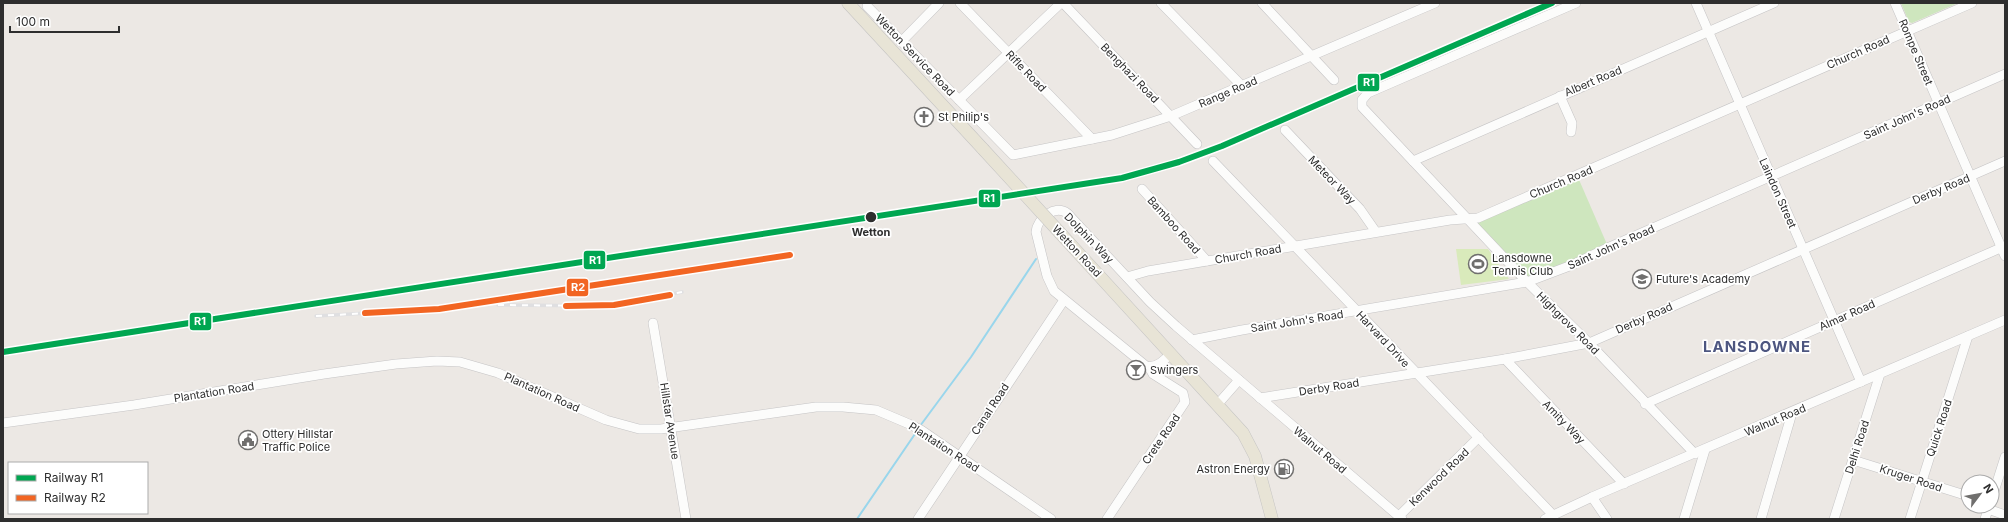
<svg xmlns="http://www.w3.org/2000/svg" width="2008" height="522" viewBox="0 0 2008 522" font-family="Inter,sans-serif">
<rect width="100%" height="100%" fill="#ece8e4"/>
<g fill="#cee6be">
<path d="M1901 3H1958L1912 23 1909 22Z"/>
<path d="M1577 175 1609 249 1529 284 1469 219Z"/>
</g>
<path fill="#d9eabb" d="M1456 249H1488L1509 279 1461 285Z"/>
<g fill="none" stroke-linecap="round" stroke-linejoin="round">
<g stroke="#99d6ec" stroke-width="2">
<path d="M920 426 971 357 1036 259"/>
<path d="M857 519 917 431"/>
</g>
<g stroke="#c5c4c5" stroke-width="10">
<g id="minor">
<path d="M960 3 1092 139"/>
<path d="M1063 3 1197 144"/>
<path d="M1161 3 1242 86"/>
<path d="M1262 3 1334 80"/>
<path d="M1576 3 1368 93 1362 100V107L1527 282 1589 343 1695 454"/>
<path d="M1696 3 1861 382"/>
<path d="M1895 3 2005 256"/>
<path d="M867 6 1013 155 1112 135 1171 116 1435 3"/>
<path d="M901 42 939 3"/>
<path d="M1560 96 1572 123 1571 132"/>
<path d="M959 100 1061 3"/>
<path d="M1285 130 1360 209 1376 232"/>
<path d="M1213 161 1553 515"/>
<path d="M1413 161 1774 3"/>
<path d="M1142 189 1207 261"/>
<path d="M1127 277 1148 271 1450 220 1478 218 1972 3"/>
<path d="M653 323 686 519"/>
<path d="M1192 340 1242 330 1527 282 1572 265 1607 248 2005 74"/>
<path d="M1171 353C1165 360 1156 369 1146 366L1054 291 1047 276 1036 232C1037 219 1055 204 1067 213L1150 302 1176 326 1402 519"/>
<path d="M1505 359 1624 484"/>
<path d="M1260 398 1505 359 1589 343 2005 161"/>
<path d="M1645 404 2005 246"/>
<path d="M1217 405 1239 380"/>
<path d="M3 423 134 405 324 374 396 364 437 361 460 362 498 373 606 420 639 429H661L816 407H843L876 410 909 424 921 430 1051 519"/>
<path d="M1853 460 1968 496"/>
<path d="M1592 497 1607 519"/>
<path d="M1992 498 2005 457"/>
<path d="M1988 509 2005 515"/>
<path d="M1399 516 1479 437"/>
<path d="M918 519 1064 300"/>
<path d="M1107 519 1185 402 1183 393 1153 374 1149 367"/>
<path d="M1545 519 1592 497 2005 320"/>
<path d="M1684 519 1705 450"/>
<path d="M1761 519 1792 413"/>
<path d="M1834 519 1880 374"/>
<path d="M1910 519 1968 336"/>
<path d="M1985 519 1989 506"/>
</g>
</g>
<g stroke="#c6c5c4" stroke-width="13">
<g id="major">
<path d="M848 3 983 149"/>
<path d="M1061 234 1243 433 1255 456 1272 519"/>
</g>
</g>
<use href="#minor" stroke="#fcfcfb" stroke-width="9"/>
<use href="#major" stroke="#e8e4d6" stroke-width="12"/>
<g stroke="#dfdfe1" stroke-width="3.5">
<g id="rail">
<path d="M498 305 607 306 682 292"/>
<path d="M316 316 439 309 790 255"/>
</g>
</g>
<use href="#rail" stroke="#fff" stroke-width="2" stroke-dasharray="6" stroke-linecap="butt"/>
<g stroke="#c6c5c4" stroke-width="13" stroke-linecap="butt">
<path id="major-bridge" d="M983 149 1061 234"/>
</g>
<use href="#major-bridge" stroke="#e8e4d6" stroke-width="12"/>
<g stroke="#fff" stroke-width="9">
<path id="rail-1" d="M3 352 1122 178 1179 162 1222 146 1552 3"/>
</g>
<g stroke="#fff" stroke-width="9">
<g id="rail-2">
<path d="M566 306 614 305 670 295"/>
<path d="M365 313 439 309 790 255"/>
</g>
</g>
<use href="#rail-1" stroke="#00a651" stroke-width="6"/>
<use href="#rail-2" stroke="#f26522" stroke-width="6"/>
</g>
<defs>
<g id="church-ring" transform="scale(1)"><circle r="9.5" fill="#fff" stroke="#706f6e" stroke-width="1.5"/><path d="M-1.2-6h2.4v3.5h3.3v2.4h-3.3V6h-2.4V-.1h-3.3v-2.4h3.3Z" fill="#706f6e"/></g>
<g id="stadium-ring" transform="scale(1)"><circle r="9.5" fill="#fff" stroke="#706f6e" stroke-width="1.5"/><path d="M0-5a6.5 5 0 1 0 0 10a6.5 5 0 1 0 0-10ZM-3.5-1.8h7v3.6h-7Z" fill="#706f6e"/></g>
<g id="school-ring" transform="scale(1)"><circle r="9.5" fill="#fff" stroke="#706f6e" stroke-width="1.5"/><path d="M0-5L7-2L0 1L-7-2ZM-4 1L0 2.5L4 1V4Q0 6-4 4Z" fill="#706f6e"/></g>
<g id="bar-ring" transform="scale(1)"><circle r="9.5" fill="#fff" stroke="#706f6e" stroke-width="1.5"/><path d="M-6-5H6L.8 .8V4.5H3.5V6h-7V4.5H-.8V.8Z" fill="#706f6e"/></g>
<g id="civic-ring" transform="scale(1)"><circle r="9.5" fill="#fff" stroke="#706f6e" stroke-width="1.5"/><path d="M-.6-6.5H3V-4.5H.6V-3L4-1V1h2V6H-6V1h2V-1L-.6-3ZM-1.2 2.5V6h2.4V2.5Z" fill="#706f6e"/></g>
<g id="fuel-ring" transform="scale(1)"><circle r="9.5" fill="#fff" stroke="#706f6e" stroke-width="1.5"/><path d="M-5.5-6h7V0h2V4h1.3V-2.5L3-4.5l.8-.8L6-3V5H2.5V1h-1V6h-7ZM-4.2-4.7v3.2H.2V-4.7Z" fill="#706f6e"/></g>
</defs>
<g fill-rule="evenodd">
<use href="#church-ring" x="924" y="117"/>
<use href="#stadium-ring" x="1478" y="264"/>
<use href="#school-ring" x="1642" y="279"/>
<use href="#bar-ring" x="1136" y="370"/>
<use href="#civic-ring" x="248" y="440"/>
<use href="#fuel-ring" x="1284" y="469"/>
</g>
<circle fill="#2e2e2e" stroke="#fff" stroke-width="1.5" cx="871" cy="217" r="6"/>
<g text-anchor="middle" stroke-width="3.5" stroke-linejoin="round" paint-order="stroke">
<g font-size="11" fill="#2e2e2e" stroke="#fff">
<text transform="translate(1858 52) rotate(-24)" y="4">Church Road</text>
<text transform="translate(1916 52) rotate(67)" y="4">Rompe Street</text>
<text transform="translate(915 55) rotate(46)" y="4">Wetton Service Road</text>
<text transform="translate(1026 71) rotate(46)" y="4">Rifle Road</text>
<text transform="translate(1130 73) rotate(46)" y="4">Benghazi Road</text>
<text transform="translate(1593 81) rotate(-23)" y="4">Albert Road</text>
<text transform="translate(1228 92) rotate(-23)" y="4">Range Road</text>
<text transform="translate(1907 117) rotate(-24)" y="4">Saint John's Road</text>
<text transform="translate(1332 180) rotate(46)" y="4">Meteor Way</text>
<text transform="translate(1561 182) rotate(-23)" y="4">Church Road</text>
<text transform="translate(1941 189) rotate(-23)" y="4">Derby Road</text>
<text transform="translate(1778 193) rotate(66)" y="4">Laindon Street</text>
<text transform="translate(1174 225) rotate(48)" y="4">Bamboo Road</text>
<text transform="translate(1089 238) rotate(46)" y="4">Dolphin Way</text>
<text transform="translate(1611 247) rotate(-24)" y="4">Saint John's Road</text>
<text transform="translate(1077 251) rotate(47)" y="4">Wetton Road</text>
<text transform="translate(1248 254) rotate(-10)" y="4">Church Road</text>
<text transform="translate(1847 315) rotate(-24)" y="4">Almar Road</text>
<text transform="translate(1644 318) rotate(-24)" y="4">Derby Road</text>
<text transform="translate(1297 321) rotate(-9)" y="4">Saint John's Road</text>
<text transform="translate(1568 323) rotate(45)" y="4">Highgrove Road</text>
<text transform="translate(1383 339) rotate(47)" y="4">Harvard Drive</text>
<text transform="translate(1329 387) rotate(-9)" y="4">Derby Road</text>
<text transform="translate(214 392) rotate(-9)" y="4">Plantation Road</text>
<text transform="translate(542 392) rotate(24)" y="4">Plantation Road</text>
<text transform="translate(990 409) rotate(-57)" y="4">Canal Road</text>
<text transform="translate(1775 420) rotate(-23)" y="4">Walnut Road</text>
<text transform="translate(670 421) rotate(81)" y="4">Hillstar Avenue</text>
<text transform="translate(1564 422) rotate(46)" y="4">Amity Way</text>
<text transform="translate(1939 428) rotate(-72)" y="4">Quick Road</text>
<text transform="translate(1161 439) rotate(-56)" y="4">Crete Road</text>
<text transform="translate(944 447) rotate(33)" y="4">Plantation Road</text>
<text transform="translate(1857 447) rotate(-72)" y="4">Delhi Road</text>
<text transform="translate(1320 450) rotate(40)" y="4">Walnut Road</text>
<text transform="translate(1439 477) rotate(-44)" y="4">Kenwood Road</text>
<text transform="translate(1911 478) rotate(18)" y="4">Kruger Road</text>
</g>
<g font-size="11" fill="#2e2e2e" stroke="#fff" text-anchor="start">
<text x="938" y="121">St Philip's</text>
<text x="1492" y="262">Lansdowne<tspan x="1492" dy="13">Tennis Club</tspan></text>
<text x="1656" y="283">Future's Academy</text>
<text x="1150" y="374">Swingers</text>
<text x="262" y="438">Ottery Hillstar<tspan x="262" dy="13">Traffic Police</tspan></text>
<text x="1270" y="473" text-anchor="end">Astron Energy</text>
</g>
<g font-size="11" font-weight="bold" fill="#2e2e2e" stroke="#fff">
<text x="871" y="236">Wetton</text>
</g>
<g font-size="15" font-weight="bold" letter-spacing="1" fill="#4d5680" stroke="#fff">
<text x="1757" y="352">LANSDOWNE</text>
</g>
</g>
<g stroke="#fff" stroke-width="1.5">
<rect x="1357" y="73" width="23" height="19" rx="4" fill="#00a651"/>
<rect x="978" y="189" width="23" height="19" rx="4" fill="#00a651"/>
<rect x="583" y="250" width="23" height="20" rx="4" fill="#00a651"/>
<rect x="566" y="278" width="23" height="19" rx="4" fill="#f26522"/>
<rect x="189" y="312" width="23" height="19" rx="4" fill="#00a651"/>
</g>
<g font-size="11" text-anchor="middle" font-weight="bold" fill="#fff">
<text x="1369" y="86">R1</text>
<text x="989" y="202">R1</text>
<text x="595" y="264">R1</text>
<text x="578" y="291">R2</text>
<text x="200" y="325">R1</text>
</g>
<rect width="2008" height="522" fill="none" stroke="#2e2e2e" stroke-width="8"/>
<rect x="8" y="462" width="140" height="52" fill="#ffffff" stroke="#ababab"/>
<rect x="16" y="475" width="20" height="6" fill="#00a651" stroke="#ababab"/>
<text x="44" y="482" font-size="12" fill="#2e2e2e">Railway R1</text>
<rect x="16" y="495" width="20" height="6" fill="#f26522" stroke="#ababab"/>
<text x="44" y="502" font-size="12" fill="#2e2e2e">Railway R2</text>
<g transform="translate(1980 494) rotate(58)"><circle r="19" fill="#ffffff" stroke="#ababab"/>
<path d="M0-3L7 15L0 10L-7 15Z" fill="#706f6e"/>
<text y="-6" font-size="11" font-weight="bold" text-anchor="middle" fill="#2e2e2e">N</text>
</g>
<path d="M10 26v6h109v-6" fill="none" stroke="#2e2e2e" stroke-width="2"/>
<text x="16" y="26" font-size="12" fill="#2e2e2e" stroke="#ffffff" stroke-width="3" paint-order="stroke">100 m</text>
</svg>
